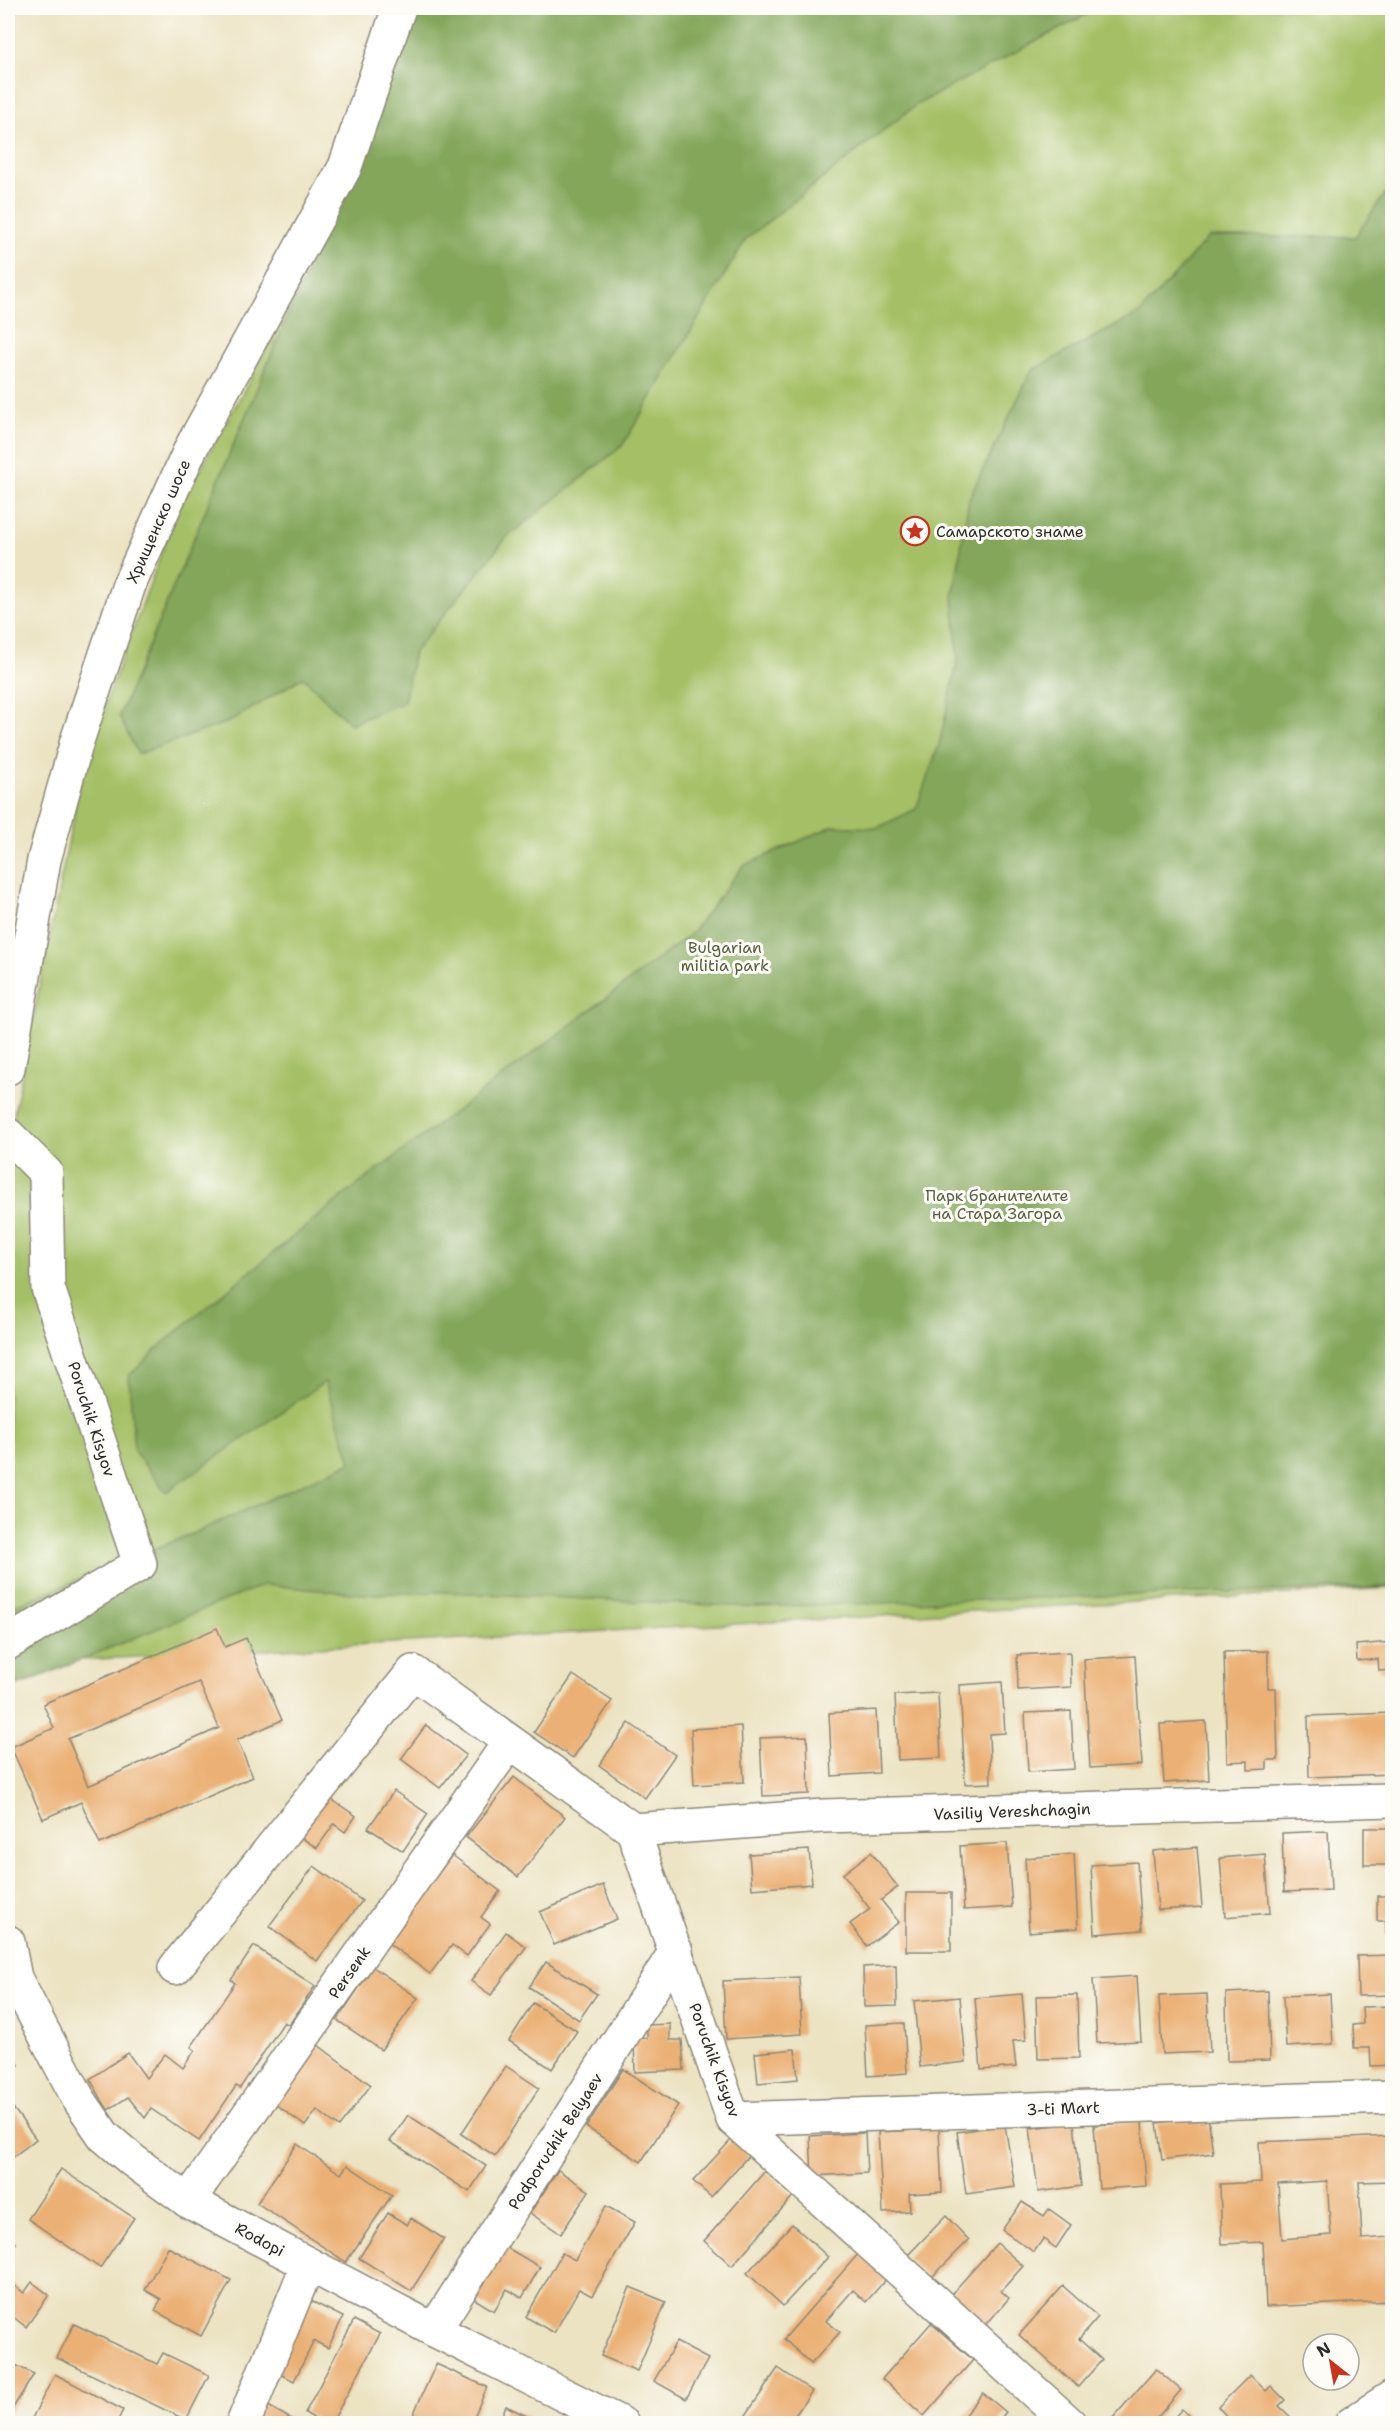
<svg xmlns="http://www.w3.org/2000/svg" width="1400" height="2431" viewBox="0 0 1400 2431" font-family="'Shantell Sans',sans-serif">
<rect width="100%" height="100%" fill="#fdfcf7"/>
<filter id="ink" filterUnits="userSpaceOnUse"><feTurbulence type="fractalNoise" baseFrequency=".0167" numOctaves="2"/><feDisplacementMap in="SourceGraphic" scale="12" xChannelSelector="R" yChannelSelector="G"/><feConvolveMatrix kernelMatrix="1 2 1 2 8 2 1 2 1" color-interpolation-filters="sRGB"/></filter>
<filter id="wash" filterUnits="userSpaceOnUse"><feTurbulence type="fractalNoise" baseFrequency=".008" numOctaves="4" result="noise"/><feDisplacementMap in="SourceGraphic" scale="24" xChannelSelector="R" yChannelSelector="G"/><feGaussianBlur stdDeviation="1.35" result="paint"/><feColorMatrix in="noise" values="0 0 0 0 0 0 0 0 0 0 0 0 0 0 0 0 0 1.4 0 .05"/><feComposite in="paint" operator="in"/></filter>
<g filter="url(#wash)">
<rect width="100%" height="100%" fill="#ece3c3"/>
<path fill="#a4bf65" stroke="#687548" stroke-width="1.5" d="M456 8H1392V1588L8 1664V1144L85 758 177 511Z"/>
<g fill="#83a65a" stroke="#576842" stroke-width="1.5">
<path d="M410 8H1107L1091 12 916 105 746 239 622 446 507 537 414 652 404 702 350 724 303 677 231 721 138 754 119 716 371 118Z"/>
<path d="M1392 184V1587L752 1607 444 1592 363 1594 263 1585 8 1690V1608L199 1531 351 1462 325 1382 166 1492 134 1451 129 1376 164 1342 343 1196 690 935 743 866 833 826 877 828 916 809 939 745 958 659 953 598 969 498 1032 370 1140 313 1209 237H1355Z"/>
</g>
<g id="blocks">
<g fill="#ebb074" fill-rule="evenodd">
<path d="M217 1628 225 1647 246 1638 282 1720 237 1740 253 1777 100 1844 81 1802 43 1819 11 1747 54 1728 43 1704ZM199 1682 219 1728 88 1786 68 1739Z"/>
<path d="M1392 1642V1670L1379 1671 1378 1659 1357 1661 1356 1645Z"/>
<path d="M1268 1651V1688H1276L1278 1760H1267V1769L1248 1770V1761L1227 1762 1224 1652Z"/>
<path d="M1070 1652 1071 1687 1018 1690 1017 1655Z"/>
<path d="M1135 1656 1142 1765 1090 1768 1084 1659Z"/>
<path d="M573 1675 612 1701 573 1758 534 1732Z"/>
<path d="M1002 1682 1005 1733 989 1734 991 1783 965 1784 960 1685Z"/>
<path d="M938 1693 941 1758 898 1760 895 1695Z"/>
<path d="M876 1710 879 1773 832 1776 829 1713Z"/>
<path d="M1071 1711 1074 1769 1028 1772 1025 1713Z"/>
<path d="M1392 1713V1774L1309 1777 1308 1716Z"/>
<path d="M1206 1721 1209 1780 1164 1783 1160 1724Z"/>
<path d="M629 1723 675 1755 645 1798 599 1765Z"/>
<path d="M426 1725 466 1755 440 1788 401 1759Z"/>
<path d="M741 1726 744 1782 694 1785 691 1729Z"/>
<path d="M807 1736 809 1794 763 1796 760 1738Z"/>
<path d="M514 1777 565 1817 518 1877 466 1837Z"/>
<path d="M394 1791 428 1814 403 1851 368 1828Z"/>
<path d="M325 1795 356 1816 345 1832 334 1824 317 1848 297 1835Z"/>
<rect x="1364" y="1828" width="28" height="37"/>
<path d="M1328 1831 1331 1890 1284 1892 1282 1833Z"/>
<path d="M1007 1843 1012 1907 964 1910 960 1846Z"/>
<path d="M1197 1847 1202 1907 1158 1910 1153 1851Z"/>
<path d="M809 1850 812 1884 752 1889 749 1854Z"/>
<path d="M871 1852 898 1887 881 1900 899 1922 867 1946 850 1924 870 1909 843 1874Z"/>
<path d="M1074 1854 1078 1928 1029 1932 1025 1858Z"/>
<path d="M1265 1854 1270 1913 1225 1917 1220 1858Z"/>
<path d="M452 1855 500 1891 481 1917 490 1924 467 1956 452 1945 430 1974 387 1942Z"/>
<path d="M1137 1862 1142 1930 1095 1934 1091 1865Z"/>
<path d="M314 1866 362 1901 317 1961 269 1926Z"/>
<path d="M603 1885 617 1919 554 1945 540 1912Z"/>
<rect x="906" y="1893" width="45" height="58"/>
<path d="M1377 1896H1392V1935H1386V1921H1377Z"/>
<path d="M506 1932 526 1947 491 1995 471 1981Z"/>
<path d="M254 1946 315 1986 289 2025 284 2022 240 2088 236 2086 199 2141 151 2109 145 2118 128 2097 108 2110 90 2079 128 2053 146 2078 165 2054 183 2068 195 2050 191 2047 235 1983 231 1980Z"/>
<path d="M1392 1955V1995L1358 1996 1357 1956Z"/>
<path d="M546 1962 597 1994 579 2020 529 1987Z"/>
<path d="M896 1965 897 2006 864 2007 863 1967Z"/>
<path d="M373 1967 418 1998 381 2050 337 2020Z"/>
<path d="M1137 1976 1141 2041 1097 2043 1093 1979Z"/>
<path d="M799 1977 802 2034 726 2039 723 1981Z"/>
<path d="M1268 1991 1270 2060 1227 2061 1226 1993Z"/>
<path d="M1022 1994 1026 2040 1013 2041 1016 2067 981 2070 975 1998Z"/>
<path d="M1207 1994 1210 2052 1162 2054 1159 1996Z"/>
<path d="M1330 1994 1333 2044 1286 2047 1283 1996Z"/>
<path d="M1077 1995 1079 2058 1038 2059 1036 1996Z"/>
<path d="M960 1997 966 2062 920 2067 914 2001Z"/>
<path d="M533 2003 577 2031 552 2069 509 2041Z"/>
<path d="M1392 2006V2065L1371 2066 1370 2048H1354L1353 2025 1363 2024 1362 2007Z"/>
<path d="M904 2023 907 2073 868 2076 865 2025Z"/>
<path d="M670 2024V2040H682L684 2070 635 2072 634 2039 647 2038V2025Z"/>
<path d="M8 2045 19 2065 8 2072Z"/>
<path d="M318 2045 371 2085 339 2127 317 2110 305 2126 274 2103Z"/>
<path d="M795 2049 798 2079 758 2083 755 2053Z"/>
<path d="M506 2066 539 2088 495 2156 461 2134Z"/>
<path d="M623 2069 678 2105 641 2162 586 2127Z"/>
<path d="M8 2101 36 2139 8 2161Z"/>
<path d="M408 2115 486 2166 469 2192 390 2141Z"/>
<path d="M1208 2116 1213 2153 1162 2160 1157 2123Z"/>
<path d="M1142 2122 1146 2186 1099 2189 1094 2125Z"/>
<path d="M1074 2123 1081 2186 1038 2192 1030 2128Z"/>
<path d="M1005 2125 1015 2187 966 2194 957 2132Z"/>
<path d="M939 2129 942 2192 909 2194 910 2211 883 2213 878 2132Z"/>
<path d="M865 2133 867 2173 812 2176 810 2136Z"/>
<path d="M1392 2136V2181L1359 2182 1362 2239 1392 2237V2301L1266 2307 1263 2242 1222 2244 1220 2184 1261 2182 1259 2142ZM1327 2181 1331 2235 1282 2239 1278 2184Z"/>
<path d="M732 2139 749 2155 711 2197 693 2181Z"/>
<path d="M297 2144 341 2174 347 2165 392 2195 346 2262 257 2203Z"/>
<path d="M61 2169 134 2218 100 2268 28 2219Z"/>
<path d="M558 2170 589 2191 561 2234 530 2213Z"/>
<path d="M765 2171 793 2196 732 2266 704 2241Z"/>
<path d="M1022 2202 1044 2216 1049 2209 1071 2225 1056 2248 1043 2239 1034 2252 1002 2230Z"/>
<path d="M606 2206 635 2222 592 2296 579 2289 554 2333 526 2317 562 2253 575 2260Z"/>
<path d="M388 2213 407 2225 411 2218 444 2239 411 2291 359 2258Z"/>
<path d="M946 2216 969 2240 929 2280 906 2257Z"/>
<path d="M792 2224 828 2257 783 2306 747 2273Z"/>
<path d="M8 2237 16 2243 8 2254Z"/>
<path d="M997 2243 1023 2266 1001 2291 1009 2298 981 2331 946 2300Z"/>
<path d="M504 2246 540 2267 522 2298 507 2289 494 2311 473 2298Z"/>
<path d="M168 2247 231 2280 201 2336 155 2311 161 2299 145 2290Z"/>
<path d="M859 2253 887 2278 866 2302 853 2290 826 2321 840 2332 811 2364 784 2339Z"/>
<path d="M8 2281 24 2293 32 2282 49 2295 26 2327 8 2313Z"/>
<path d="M1063 2286 1098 2317 1079 2339 1102 2360 1078 2387 1019 2335Z"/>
<path d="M630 2287 666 2302 637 2371 601 2356Z"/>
<path d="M307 2299 343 2317 328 2348 314 2341 294 2381 272 2370Z"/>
<path d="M354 2320 380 2334 331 2424H323L305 2413Z"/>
<path d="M931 2323 973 2360 924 2416 882 2379Z"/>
<path d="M74 2324 157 2364 163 2353 209 2375 186 2420 57 2358Z"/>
<path d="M676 2342 708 2359 686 2399 654 2381Z"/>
<path d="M13 2364 34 2374 8 2416V2373Z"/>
<path d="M436 2364 487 2387 471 2424H409Z"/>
<path d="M778 2368 812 2391 790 2423 780 2417 776 2424H753L744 2418Z"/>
<path d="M1156 2369 1181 2390 1152 2424H1118L1112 2419Z"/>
<path d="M55 2374 123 2410 116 2424H29Z"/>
<path d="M1250 2375 1266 2391 1271 2386 1285 2400 1279 2406 1294 2420 1291 2424H1234L1218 2407Z"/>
<path d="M983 2393 1006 2412 996 2424H957Z"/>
<path d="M263 2403 300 2424H251Z"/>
<path d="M506 2406 539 2422 538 2424H498Z"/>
<path d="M1182 2409 1197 2424H1168Z"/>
</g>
</g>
</g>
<g filter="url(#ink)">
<use href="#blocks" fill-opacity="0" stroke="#8c8777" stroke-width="1.5"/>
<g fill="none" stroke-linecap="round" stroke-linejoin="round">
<g stroke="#8c8777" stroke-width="36">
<g id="minor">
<path d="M8 1068 44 860 77 741 129 585 191 448 345 167 399 8"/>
<path d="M8 1135 46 1173 48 1288 140 1564 8 1643"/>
<path d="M633 1830 823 1816 1392 1800"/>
<path d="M8 1942 15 1978 78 2098 104 2136 132 2160 188 2201 434 2330 622 2424"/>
<path d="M175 1968 413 1672 633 1830 733 2119 1070 2424"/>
<path d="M733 2119 1392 2097"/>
<path d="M188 2201 509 1743"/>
<path d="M434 2330 676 1951"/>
<path d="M243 2424 308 2264"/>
<path d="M1351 2424 1392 2397"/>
</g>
</g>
<use href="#minor" stroke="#fff" stroke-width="33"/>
</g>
</g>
<defs>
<g id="sight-ring" transform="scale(1.5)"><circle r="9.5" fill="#fdfcf7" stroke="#c8321e" stroke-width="1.5"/><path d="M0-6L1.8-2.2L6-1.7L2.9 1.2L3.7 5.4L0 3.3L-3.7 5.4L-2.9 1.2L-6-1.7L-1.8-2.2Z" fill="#c8321e"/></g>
</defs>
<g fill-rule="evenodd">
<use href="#sight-ring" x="915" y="531"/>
</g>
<g text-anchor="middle" stroke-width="6" stroke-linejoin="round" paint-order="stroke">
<g font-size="16" fill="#2b2b2b" stroke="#fdfcf7">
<text transform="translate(158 521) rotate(-66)" y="6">Хрищенско шосе</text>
<text transform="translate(92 1419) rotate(72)" y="6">Poruchik Kisyov</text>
<text transform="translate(1012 1811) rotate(-2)" y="6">Vasiliy Vereshchagin</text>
<text transform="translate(349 1972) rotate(-55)" y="6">Persenk</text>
<text transform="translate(715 2060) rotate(70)" y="6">Poruchik Kisyov</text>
<text transform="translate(1063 2108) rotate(-2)" y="6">3-ti Mart</text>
<text transform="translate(555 2141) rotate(-57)" y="6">Podporuchik Belyaev</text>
<text transform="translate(260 2239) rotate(28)" y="6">Rodopi</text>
</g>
<g font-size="16" fill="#2b2b2b" stroke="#fdfcf7" text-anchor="start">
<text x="936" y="537">Самарското знаме</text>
</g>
<g font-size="16" fill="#555f3f" stroke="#fdfcf7">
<text x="725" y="953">Bulgarian<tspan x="725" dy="18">militia park</tspan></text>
<text x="997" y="1201">Парк бранителите<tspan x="997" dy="18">на Стара Загора</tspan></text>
</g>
</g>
<rect width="1400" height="2431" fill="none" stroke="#fdfcf7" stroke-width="30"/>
<g transform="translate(1331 2362) rotate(329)"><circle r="28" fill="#fdfcf7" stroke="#a9a8a5" stroke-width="1.5"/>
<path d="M0-4.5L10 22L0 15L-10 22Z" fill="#c8321e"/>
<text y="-9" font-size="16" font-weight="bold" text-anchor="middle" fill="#2b2b2b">N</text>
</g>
</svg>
